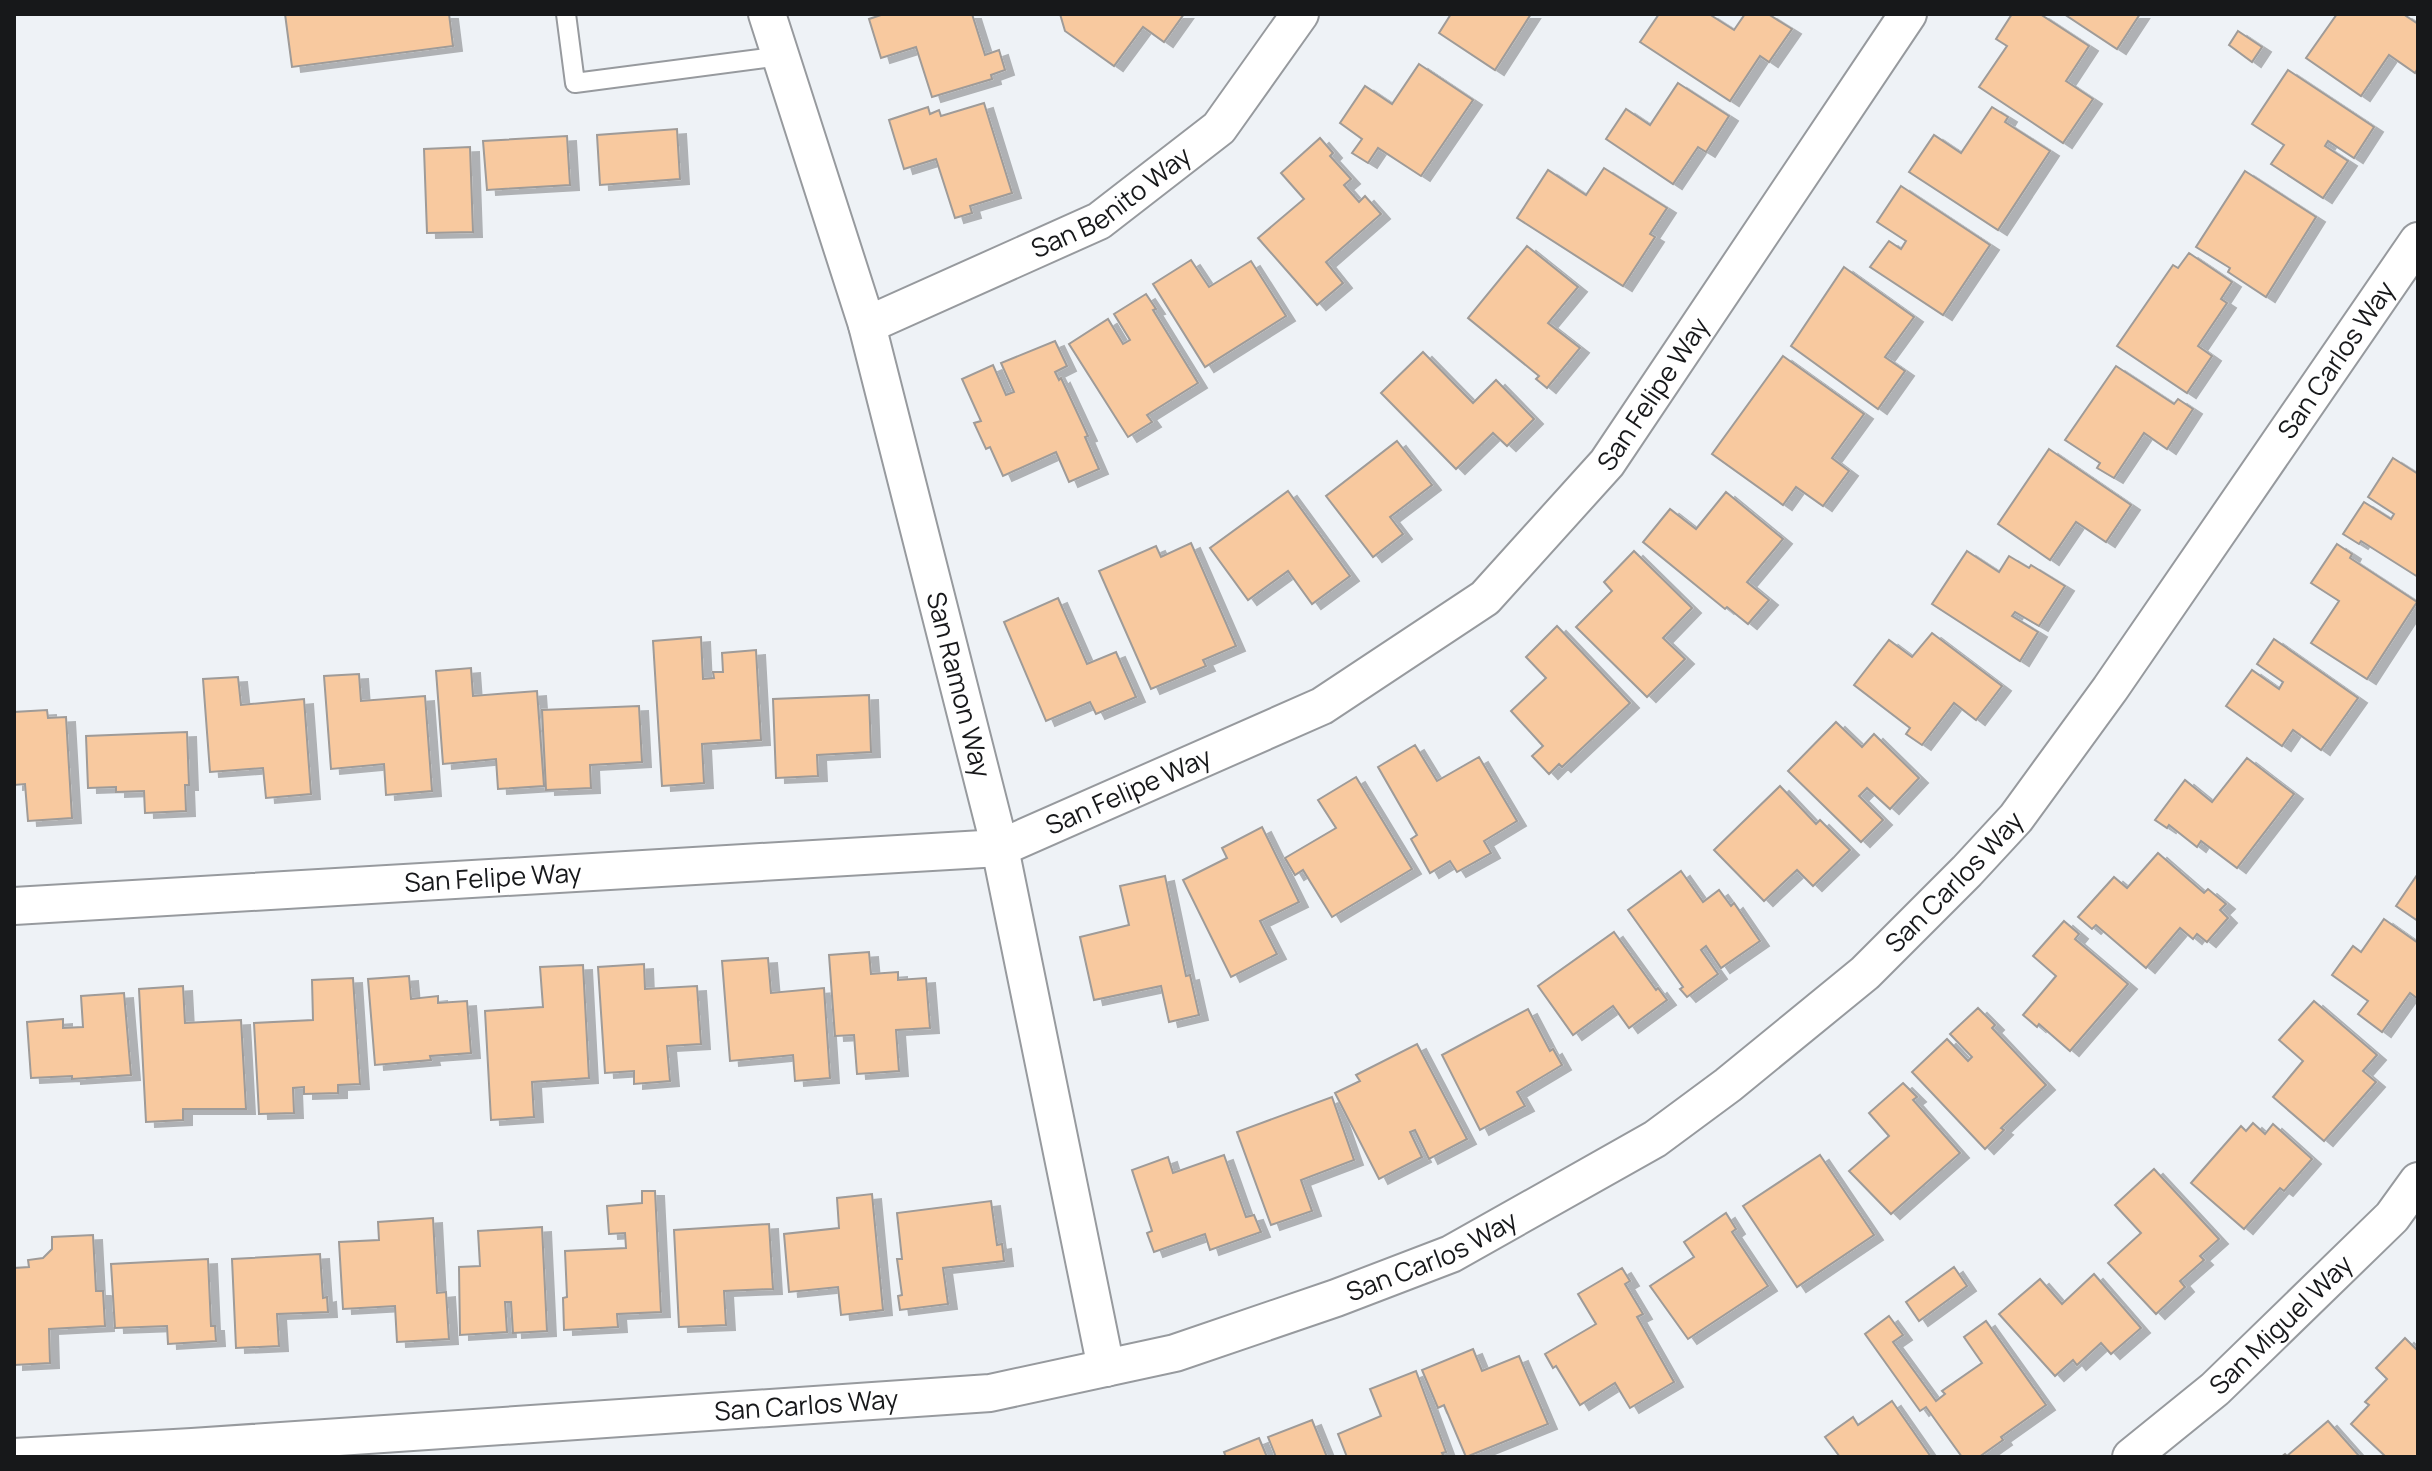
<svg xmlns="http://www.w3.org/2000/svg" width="2432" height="1471" viewBox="0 0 2432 1471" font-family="Manrope,sans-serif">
<defs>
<filter id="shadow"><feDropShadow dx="9" dy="5" stdDeviation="0" flood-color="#0004"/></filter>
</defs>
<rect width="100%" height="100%" fill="#eef2f6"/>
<g fill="#f8c99f" stroke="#9f9b98" stroke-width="2" filter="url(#shadow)">
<path d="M285 14H449L453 46 292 67Z"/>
<path d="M884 14H972L985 55 999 50 1005 70 991 75 992 79 932 97 916 47 881 58 869 19Z"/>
<path d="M1060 14H1184L1164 42 1143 27 1114 66 1065 31Z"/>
<path d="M1451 14H1531L1495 70 1439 33Z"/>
<path d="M1659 14H1709L1734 30 1745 14H1768L1792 29 1769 62 1760 56 1730 101 1640 42Z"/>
<path d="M2012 14H2040L2089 46 2066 81 2093 99 2063 143 1979 87 2007 46 1996 39Z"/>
<path d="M2064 14H2140L2117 49Z"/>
<path d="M2337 14H2403L2418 24V68L2415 73 2389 55 2361 96 2306 58Z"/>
<path d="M2238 31 2262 47 2252 62 2229 45Z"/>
<path d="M1419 64 1473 100 1421 176 1378 148 1368 163 1352 153 1362 139 1340 123 1365 86 1392 104Z"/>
<path d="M2288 70 2374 127 2354 158 2328 141 2325 146 2348 161 2323 198 2271 164 2284 145 2252 124Z"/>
<path d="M1678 83 1729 116 1706 152 1698 147 1673 184 1606 139 1626 109 1650 125Z"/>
<path d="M984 103 1012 193 970 206 972 213 955 218 936 159 904 169 889 120 928 107 930 114 939 110 941 116Z"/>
<path d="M1992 107 2008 117 2005 122 2050 151 1998 230 1909 172 1934 135 1961 153Z"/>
<path d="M677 129 680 179 600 185 597 135Z"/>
<path d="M567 136 570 185 487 190 483 141Z"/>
<path d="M1320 138 1333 153 1330 156 1351 179 1344 185 1359 202 1365 196 1381 214 1326 262 1343 283 1317 305 1258 238 1304 199 1281 173Z"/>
<path d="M470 147 473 232 427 233 424 149Z"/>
<path d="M1604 168 1667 208 1650 234 1655 237 1623 286 1517 218 1548 170 1586 195Z"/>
<path d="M2245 171 2316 217 2266 297 2228 272 2230 268 2196 247Z"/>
<path d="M1901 186 1990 245 1943 315 1870 267 1889 241 1901 249 1906 241 1877 222Z"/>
<path d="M1527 246 1578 287 1548 323 1580 348 1547 388 1536 379 1539 376 1468 318Z"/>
<path d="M2189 253 2232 282 2221 299 2227 303 2198 346 2212 356 2187 393 2117 346 2173 265 2178 268Z"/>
<path d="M1191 260 1209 287 1251 261 1286 316 1205 367 1153 284Z"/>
<path d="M1844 267 1914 317 1885 357 1905 371 1878 409 1791 346Z"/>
<path d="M1146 294 1156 309 1153 310 1198 383 1147 415 1152 422 1128 437 1069 344 1108 319 1123 344 1130 340 1114 314Z"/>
<path d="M1055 341 1067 366 1055 372 1059 380 1061 378 1088 436 1085 437 1099 469 1069 482 1056 452 1003 476 990 447 986 449 974 423 981 421 962 379 993 365 1006 395 1014 392 1001 363Z"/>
<path d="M1423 352 1473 403 1496 380 1534 419 1507 446 1493 433 1456 469 1381 393Z"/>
<path d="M1783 356 1864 414 1832 458 1849 471 1823 506 1796 487 1783 505 1712 454Z"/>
<path d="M2116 366 2174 404 2178 399 2193 409 2167 449 2144 433 2114 478 2097 468 2100 463 2065 440Z"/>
<path d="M1397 441 1432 485 1390 517 1403 534 1373 557 1326 496Z"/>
<path d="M2049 449 2131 505 2106 542 2076 522 2050 560 1998 524Z"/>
<path d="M2393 458 2418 474V577L2361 541 2359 544 2343 534 2364 502 2391 519 2394 514 2368 497Z"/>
<path d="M1288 491 1350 576 1312 604 1288 571 1248 600 1210 548Z"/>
<path d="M1726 492 1783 539 1747 582 1769 600 1748 624 1727 607 1725 609 1643 542 1670 509 1696 529Z"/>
<path d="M1191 543 1236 646 1203 660 1206 666 1151 689 1099 571 1156 546 1161 557Z"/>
<path d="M2337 544 2352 554 2350 558 2417 602 2367 679 2311 643 2339 601 2311 583Z"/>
<path d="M1634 551 1692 608 1663 638 1685 659 1647 697 1576 627 1612 591 1604 582Z"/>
<path d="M1967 551 1999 572 2009 556 2029 568 2031 565 2065 586 2039 626 2015 612 2012 616 2038 632 2020 661 1932 604Z"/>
<path d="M1058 598 1087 664 1116 652 1136 697 1096 714 1090 702 1046 721 1004 622Z"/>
<path d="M1557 626 1630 703 1562 767 1559 764 1549 774 1532 756 1543 746 1511 711 1546 678 1526 657Z"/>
<path d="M1932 633 2002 686 1976 720 1954 703 1922 745 1906 734 1910 728 1854 685 1889 640 1912 657Z"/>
<path d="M701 637 703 679 714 678 713 672H723L722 653 756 650 761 740 702 744 704 783 662 786 653 641Z"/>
<path d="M2274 639 2358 698 2321 750 2293 730 2282 746 2226 706 2252 670 2279 689 2283 682 2257 664Z"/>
<path d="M471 668 473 696 537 691 544 786 498 789 496 759 443 764 436 671Z"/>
<path d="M359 674 361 701 425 696 432 791 386 795 384 764 331 769 324 676Z"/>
<path d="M238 677 241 705 304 699 311 794 266 798 263 768 210 772 203 679Z"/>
<path d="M869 695 871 752 817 755 818 776 776 778 773 699Z"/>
<path d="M639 706 642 762 590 765 591 788 546 790 542 710Z"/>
<path d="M47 710 48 718 66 717 72 818 28 821 25 784 14 785V712Z"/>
<path d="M1836 722 1862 747 1874 734 1919 778 1890 809 1867 788 1859 796 1883 820 1861 842 1788 771Z"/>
<path d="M187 732 189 785H185L186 811 145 813 144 791 116 792V787L88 788 86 736Z"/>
<path d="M1415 745 1437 781 1479 757 1517 821 1484 841 1491 853 1457 872 1450 861 1430 873 1411 839 1417 835 1378 767Z"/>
<path d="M2247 758 2294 794 2237 868 2201 841 2197 847 2169 825 2167 828 2155 820 2185 780 2212 802Z"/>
<path d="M1356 777 1412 869 1332 917 1303 870 1295 875 1285 858 1336 828 1318 800Z"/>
<path d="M1780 786 1816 824 1820 820 1850 850 1813 886 1797 870 1764 901 1714 850Z"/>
<path d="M1262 827 1299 902 1260 921 1277 954 1231 977 1183 880 1227 858 1222 848Z"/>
<path d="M2158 853 2204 893 2208 889 2226 904 2220 910 2228 918 2207 942 2197 934 2193 939 2180 928 2146 968 2096 925 2092 929 2078 917 2114 877 2127 888Z"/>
<path d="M1681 871 1703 902 1719 890 1731 906 1734 903 1760 941 1721 968 1706 946 1701 950 1718 974 1687 997 1680 989 1683 987 1628 910Z"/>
<path d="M2417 875H2418V921L2396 906Z"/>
<path d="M1165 876 1186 976 1190 975 1199 1015 1169 1022 1161 986 1094 1000 1080 937 1129 925 1120 886Z"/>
<path d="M2384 919 2418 943V999L2410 993 2382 1032 2358 1014 2368 1001 2332 975 2353 946 2361 952Z"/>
<path d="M2064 921 2079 934 2075 939 2128 984 2070 1051 2039 1024 2037 1027 2023 1015 2056 976 2033 956Z"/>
<path d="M1614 932 1656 990 1658 988 1667 1000 1629 1028 1613 1006 1573 1035 1538 986Z"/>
<path d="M869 952 871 974 898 972V980L926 978 930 1028 896 1030 899 1071 857 1074 854 1035 835 1036 829 955Z"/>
<path d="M768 958 771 993 824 988 830 1078 795 1081 793 1055 730 1061 722 961Z"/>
<path d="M644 964 645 989 697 986 701 1044 667 1046 670 1081 634 1084V1071L605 1073 598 967Z"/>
<path d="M583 965 589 1078 532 1082 534 1117 491 1120 485 1011 543 1007 540 967Z"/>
<path d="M409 976 411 999 438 996V1003L467 1001 471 1053 430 1056 431 1060 375 1065 368 979Z"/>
<path d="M353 978 360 1084 338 1085V1093L304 1094V1087L293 1088 294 1113 259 1114 254 1023 313 1020 312 980Z"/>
<path d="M183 986 185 1023 241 1020 246 1109H183V1120L146 1122 139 989Z"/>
<path d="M124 993 131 1075 72 1079V1076L31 1078 27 1022 63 1019V1028L83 1027 81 996Z"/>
<path d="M2314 1001 2377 1055 2363 1071 2376 1082 2324 1141 2273 1097 2303 1061 2279 1040Z"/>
<path d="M1978 1008 1995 1025 1992 1028 2046 1085 2001 1128 2004 1130 1985 1149 1912 1072 1947 1039 1968 1061 1972 1057 1950 1034Z"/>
<path d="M1528 1009 1550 1051 1553 1049 1562 1065 1517 1092 1525 1106 1480 1130 1442 1055Z"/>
<path d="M1417 1044 1467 1139 1429 1159 1415 1130 1410 1132 1422 1157 1379 1179 1335 1093 1360 1081 1356 1075Z"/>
<path d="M1903 1083 1917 1097 1913 1100 1960 1153 1891 1214 1849 1171 1889 1136 1869 1113Z"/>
<path d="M1332 1097 1354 1160 1301 1180 1312 1211 1271 1225 1237 1132Z"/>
<path d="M2253 1123 2265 1134 2273 1124 2312 1159 2284 1191 2280 1188 2244 1229 2191 1183 2241 1126 2246 1131Z"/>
<path d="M1224 1155 1246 1217 1254 1215 1261 1232 1210 1250 1205 1234 1154 1252 1147 1233 1152 1231 1132 1170 1168 1157 1173 1173Z"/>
<path d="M1820 1155 1874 1235 1797 1287 1743 1206Z"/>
<path d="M2154 1169 2219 1239 2200 1256 2204 1260 2180 1281 2185 1287 2156 1314 2108 1263 2141 1233 2115 1205Z"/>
<path d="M642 1191H655L661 1312 617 1314 618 1327 564 1330 563 1298 567 1297 565 1251 626 1248 625 1233 609 1234 607 1206 642 1203Z"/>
<path d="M872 1194 883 1310 841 1315 838 1287 789 1292 784 1234 839 1228 837 1198Z"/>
<path d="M991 1201 997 1245 1002 1244 1004 1261 943 1268 948 1304 900 1310 898 1296 902 1295 897 1259H902L897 1213Z"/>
<path d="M1726 1213 1736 1229 1732 1232 1768 1286 1688 1339 1650 1286 1694 1257 1684 1242Z"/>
<path d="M433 1218 437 1293 446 1292 449 1339 397 1342 395 1306 343 1309 339 1242 379 1240 378 1222Z"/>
<path d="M769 1224 773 1289 724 1291 726 1325 679 1327 674 1230Z"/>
<path d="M542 1227 547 1331 513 1333 511 1302H505L507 1332 460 1335 459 1267 480 1266 478 1231Z"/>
<path d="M93 1235 96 1291H103L105 1326 49 1329 50 1363 14 1365V1268L29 1267 28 1260 43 1258 52 1249V1237Z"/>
<path d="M320 1254 323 1298 327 1297 328 1312 277 1314 279 1346 236 1348 232 1259Z"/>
<path d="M208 1259 211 1326H215L216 1341 168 1344 167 1326 115 1328 111 1264Z"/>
<path d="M1954 1267 1967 1286 1919 1321 1906 1302Z"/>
<path d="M1622 1268 1630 1281 1625 1284 1643 1314 1637 1317 1674 1382 1630 1408 1615 1383 1580 1405 1556 1366 1553 1368 1545 1354 1596 1324 1578 1294Z"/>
<path d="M2094 1274 2141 1328 2111 1354 2101 1343 2077 1365 2073 1360 2055 1376 1999 1314 2040 1279 2062 1304Z"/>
<path d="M1889 1316 1903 1335 1893 1342 1936 1401 1945 1394 1942 1391 1982 1363 1964 1337 1986 1321 2046 1405 2001 1437 2003 1440 1979 1457H1962L1926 1407 1920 1411 1865 1334Z"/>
<path d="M2405 1338 2418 1351V1457H2386L2351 1424 2369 1405 2365 1402 2387 1379 2376 1368Z"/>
<path d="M1473 1349 1482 1371 1519 1356 1548 1424 1466 1457 1444 1405 1438 1408 1422 1370Z"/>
<path d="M1416 1371 1446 1452 1442 1453 1444 1457H1347L1338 1434 1381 1416 1370 1389Z"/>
<path d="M1892 1401 1931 1457H1840L1825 1437 1853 1417 1858 1425Z"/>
<path d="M1312 1420 1327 1457H1276L1268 1437Z"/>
<path d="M2328 1421 2360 1457H2281L2285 1454 2287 1456Z"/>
<path d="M1259 1438 1267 1457H1226L1224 1452Z"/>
</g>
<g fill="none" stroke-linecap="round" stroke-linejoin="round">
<g stroke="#979a9e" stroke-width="22">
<path id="service" d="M566 14 575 83 781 56"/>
</g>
<g stroke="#979a9e" stroke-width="40">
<g id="minor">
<path id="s1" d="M767 14 867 325 1000 848 1106 1368"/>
<path id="s2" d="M867 325 1099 221 1219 128 1300 14"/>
<path id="s3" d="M14 906 1000 848 1322 706 1485 598 1607 463 1908 14"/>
<path id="s4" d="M14 1457 192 1447 990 1393 1175 1353 1336 1298 1451 1254 1655 1139 1728 1085 1865 973 1967 871 2016 818 2110 689 2418 241"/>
<path id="s5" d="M2131 1457 2215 1389 2392 1217 2418 1181"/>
</g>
</g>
<use href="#service" stroke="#fff" stroke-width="18"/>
<use href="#minor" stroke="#fff" stroke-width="36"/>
</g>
<g text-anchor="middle" stroke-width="7" stroke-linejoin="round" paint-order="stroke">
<g font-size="26" fill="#17181a" stroke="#eef2f6">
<text dy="9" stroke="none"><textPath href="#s2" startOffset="274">San Benito Way</textPath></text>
<text dy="9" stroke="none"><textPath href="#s4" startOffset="2738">San Carlos Way</textPath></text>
<text dy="9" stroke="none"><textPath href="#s3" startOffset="1800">San Felipe Way</textPath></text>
<text dy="9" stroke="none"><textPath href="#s1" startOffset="698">San Ramon Way</textPath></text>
<text dy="9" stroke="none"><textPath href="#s3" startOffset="1128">San Felipe Way</textPath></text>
<text dy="9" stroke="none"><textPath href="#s3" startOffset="480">San Felipe Way</textPath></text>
<text dy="9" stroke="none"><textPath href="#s4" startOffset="2090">San Carlos Way</textPath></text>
<text dy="9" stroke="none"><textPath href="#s4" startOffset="1442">San Carlos Way</textPath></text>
<text dy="9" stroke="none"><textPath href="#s5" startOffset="200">San Miguel Way</textPath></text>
<text dy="9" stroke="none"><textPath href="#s4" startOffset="794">San Carlos Way</textPath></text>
</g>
</g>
<rect width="2432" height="1471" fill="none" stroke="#17181a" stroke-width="32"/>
</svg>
